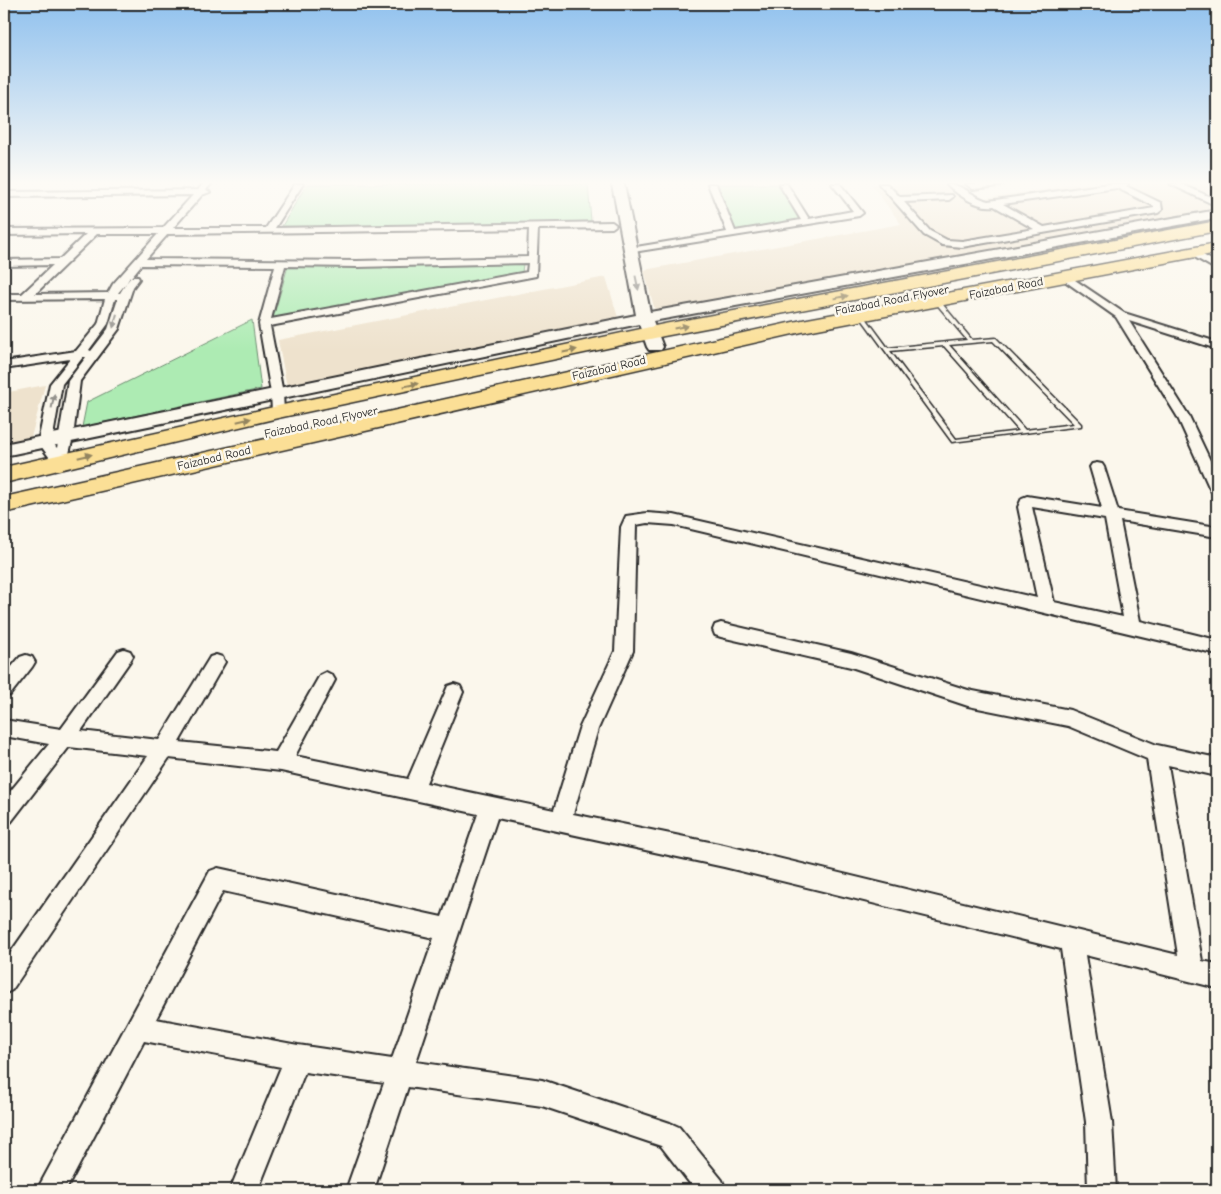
<svg xmlns="http://www.w3.org/2000/svg" width="1221" height="1194" viewBox="0 0 1221 1194" font-family="'Comic Neue',sans-serif">
<rect width="100%" height="100%" fill="#fbf7ec"/>
<filter id="ink" filterUnits="userSpaceOnUse"><feTurbulence type="fractalNoise" baseFrequency=".02" numOctaves="2"/><feDisplacementMap in="SourceGraphic" scale="10" xChannelSelector="R" yChannelSelector="G"/><feConvolveMatrix kernelMatrix="1 2 1 2 8 2 1 2 1" color-interpolation-filters="sRGB"/></filter>
<g filter="url(#ink)">
<g fill="#eee2cd">
<path d="M871 184H964L977 199 1066 186 1065 184H1217V219L946 265 658 322 644 270 901 224Z"/>
<path d="M606 277 619 321 287 387 278 340Z"/>
<path d="M45 385 30 441 4 447V393Z"/>
</g>
<g fill="#adebb3" stroke="#6c8b6f">
<path d="M307 184H588L591 221 419 227 282 226Z"/>
<path d="M718 184H778L800 220 735 230Z"/>
<path d="M523 264 522 272 273 318 288 266Z"/>
<path d="M252 320 261 389 82 427 87 402Z"/>
</g>
<g fill="none" stroke-linecap="round" stroke-linejoin="round">
<g stroke="#2b2b2b" stroke-width="3">
<path id="lane" d="M935 300H939L972 340 996 338 1081 424V426L952 442 859 315 863 314 888 348 967 340 935 302ZM993 341 1074 424 1025 430 949 345ZM944 346 1019 431 956 439 890 351Z"/>
</g>
<g stroke="#2b2b2b" stroke-width="4">
<g id="street">
<path d="M203 184H211L206 190 210 192 202 195 173 228H266L295 184H303L275 228 612 222 616 225 612 228 538 229 536 276 270 326 283 393 284 412 278 416 272 412 271 393 259 324 275 266 141 265 118 293H120L130 277H138L139 279 133 287 119 329 80 381 73 437 67 462 65 465H55L38 442 50 384 70 359 4 369V362L76 351 98 324 105 299 4 300V294H22L53 265 4 266V260L60 259 86 234 4 235V229L163 228 193 195 4 197V192L198 190ZM529 229 528 257 357 261 146 259 168 234ZM97 234H158L113 284 108 293 35 294ZM528 263 527 272 271 319 285 266 357 267ZM115 299H118L108 329 91 351 89 350 108 324ZM83 357H86L68 381 57 448 52 442 62 384Z"/>
<path d="M708 184H716L735 231 801 220 779 184H787L809 219 853 211 832 184H840L863 213 859 216 627 253V249L630 248 727 232Z"/>
<path d="M879 184H887L900 197 952 195 953 197 949 200 904 202 930 231 947 240 962 241 1034 229 994 206C977 208 957 195 947 184 962 184 973 197 988 201L1108 184H1128L1126 186 1161 203 1162 210 1158 213 962 247 942 245 924 235ZM1117 188 1154 206V208L1044 227 1003 204Z"/>
<path d="M966 184H1003L999 186 973 189Z"/>
<path d="M1170 184H1181L1217 200V206Z"/>
<path d="M1194 250 1217 263V270L1191 255 1189 253Z"/>
<path d="M1066 274 1124 313 1217 342V349L1129 321 1189 416 1217 475V494L1212 492 1210 489 1177 416 1116 317 1062 279 1061 277Z"/>
<path d="M1097 463 1102 464 1104 467 1118 511 1217 527V537L1120 521 1140 621 1217 640V654L674 525 647 523 636 525 633 651 598 729 573 814 724 845 1178 955 1147 759 1068 726 968 706 851 667 721 637 715 635 713 630 715 625 721 623 851 653 968 690 1070 710 1157 745 1217 758V776L1168 765 1202 961 1217 964V988L1085 955 1112 1122 1116 1190H1088L1086 1122 1061 949 724 867 497 818 416 1062 542 1080 670 1123 679 1127 722 1180 726 1190H695L661 1146 542 1106 408 1087 374 1190H346L384 1083 305 1072 258 1190H230L281 1067 144 1041 66 1190H37L210 871 218 868 442 917 478 814 281 771 169 758 12 990 4 994V962L148 756 69 747 11 822 4 825V799L49 744 4 736V720L61 729 118 651 124 649 130 651 133 656 130 661 81 731 159 740 210 657 216 655 222 657 225 662 179 742 276 752 320 675 326 672 332 675 335 680 295 756 408 779 448 686 454 684 460 686 463 692 426 783 554 810 579 729 615 651 621 527 626 516 647 513 674 515 1037 598 1018 507 1022 498 1027 496 1102 508 1090 467 1092 464ZM1032 507 1105 519 1123 617 1054 602ZM223 891 434 938 392 1059 298 1045 156 1019Z"/>
<path d="M26 655 32 657 35 662 32 667 10 695 4 697V676L20 657Z"/>
</g>
</g>
<g stroke="#2b2b2b" stroke-width="4">
<path id="secondary" d="M612 184H624L650 312 1217 210V218L653 321 663 347 661 350H649L647 347 639 324 4 456V444L636 315Z"/>
</g>
<g stroke="#2b2b2b" stroke-width="3">
<g id="highway">
<path d="M1217 221V231L664 336 278 418 4 483V467L278 406 664 324Z"/>
<path d="M1217 243V253L802 332 4 513V497L802 320Z"/>
</g>
</g>
<use href="#lane" fill="#fbf7ec" fill-rule="evenodd"/>
<use href="#street" fill="#fbf7ec" fill-rule="evenodd"/>
<use href="#secondary" fill="#fbf7ec" fill-rule="evenodd"/>
<use href="#highway" fill="#fbdf96" fill-rule="evenodd"/>
</g>
<defs><path id="oneway-solid" d="M-6-.8H1V-3.2L6.5 0L1 3.2V.8H-6Z" transform="scale(1.25)"/></defs>
<g fill="#93918c">
<use href="#oneway-solid" transform="translate(637 283) rotate(78)"/>
<use href="#oneway-solid" transform="translate(115 321) rotate(105)"/>
<use href="#oneway-solid" transform="translate(53 401) rotate(-79)"/>
</g>
<g fill="#938560">
<use href="#oneway-solid" transform="translate(841 297) rotate(-11)"/>
<use href="#oneway-solid" transform="translate(681 327) rotate(-11)"/>
<use href="#oneway-solid" transform="translate(570 351) rotate(-12)"/>
<use href="#oneway-solid" transform="translate(411 385) rotate(-12)"/>
<use href="#oneway-solid" transform="translate(244 420) rotate(-13)"/>
<use href="#oneway-solid" transform="translate(85 456) rotate(-13)"/>
</g>
</g>
<linearGradient id="sky" x2="0" y2="1"><stop stop-color="#90c1ee"/><stop offset="0.52" stop-color="#fdfbf6"/><stop offset="1" stop-color="#fdfbf6" stop-opacity="0"/></linearGradient>
<rect width="1221" height="351" fill="url(#sky)"/>
<g text-anchor="middle" stroke-width="5" stroke-linejoin="round" paint-order="stroke">
<g font-size="12" fill="#2b2b2b" stroke="#fbf7ec">
<text transform="translate(1006 288) rotate(-11)" y="4">Faizabad Road</text>
<text transform="translate(892 300) rotate(-11)" y="4">Faizabad Road Flyover</text>
<text transform="translate(609 368) rotate(-13)" y="4">Faizabad Road</text>
<text transform="translate(321 422) rotate(-12)" y="4">Faizabad Road Flyover</text>
<text transform="translate(214 458) rotate(-13)" y="4">Faizabad Road</text>
</g>
</g>
<rect width="1221" height="1194" fill="none" stroke="#fbf7ec" stroke-width="20"/>
<rect x="10" y="10" width="1201" height="1174" fill="none" stroke="#2b2b2b" stroke-width="2" filter="url(#ink)"/>
</svg>
